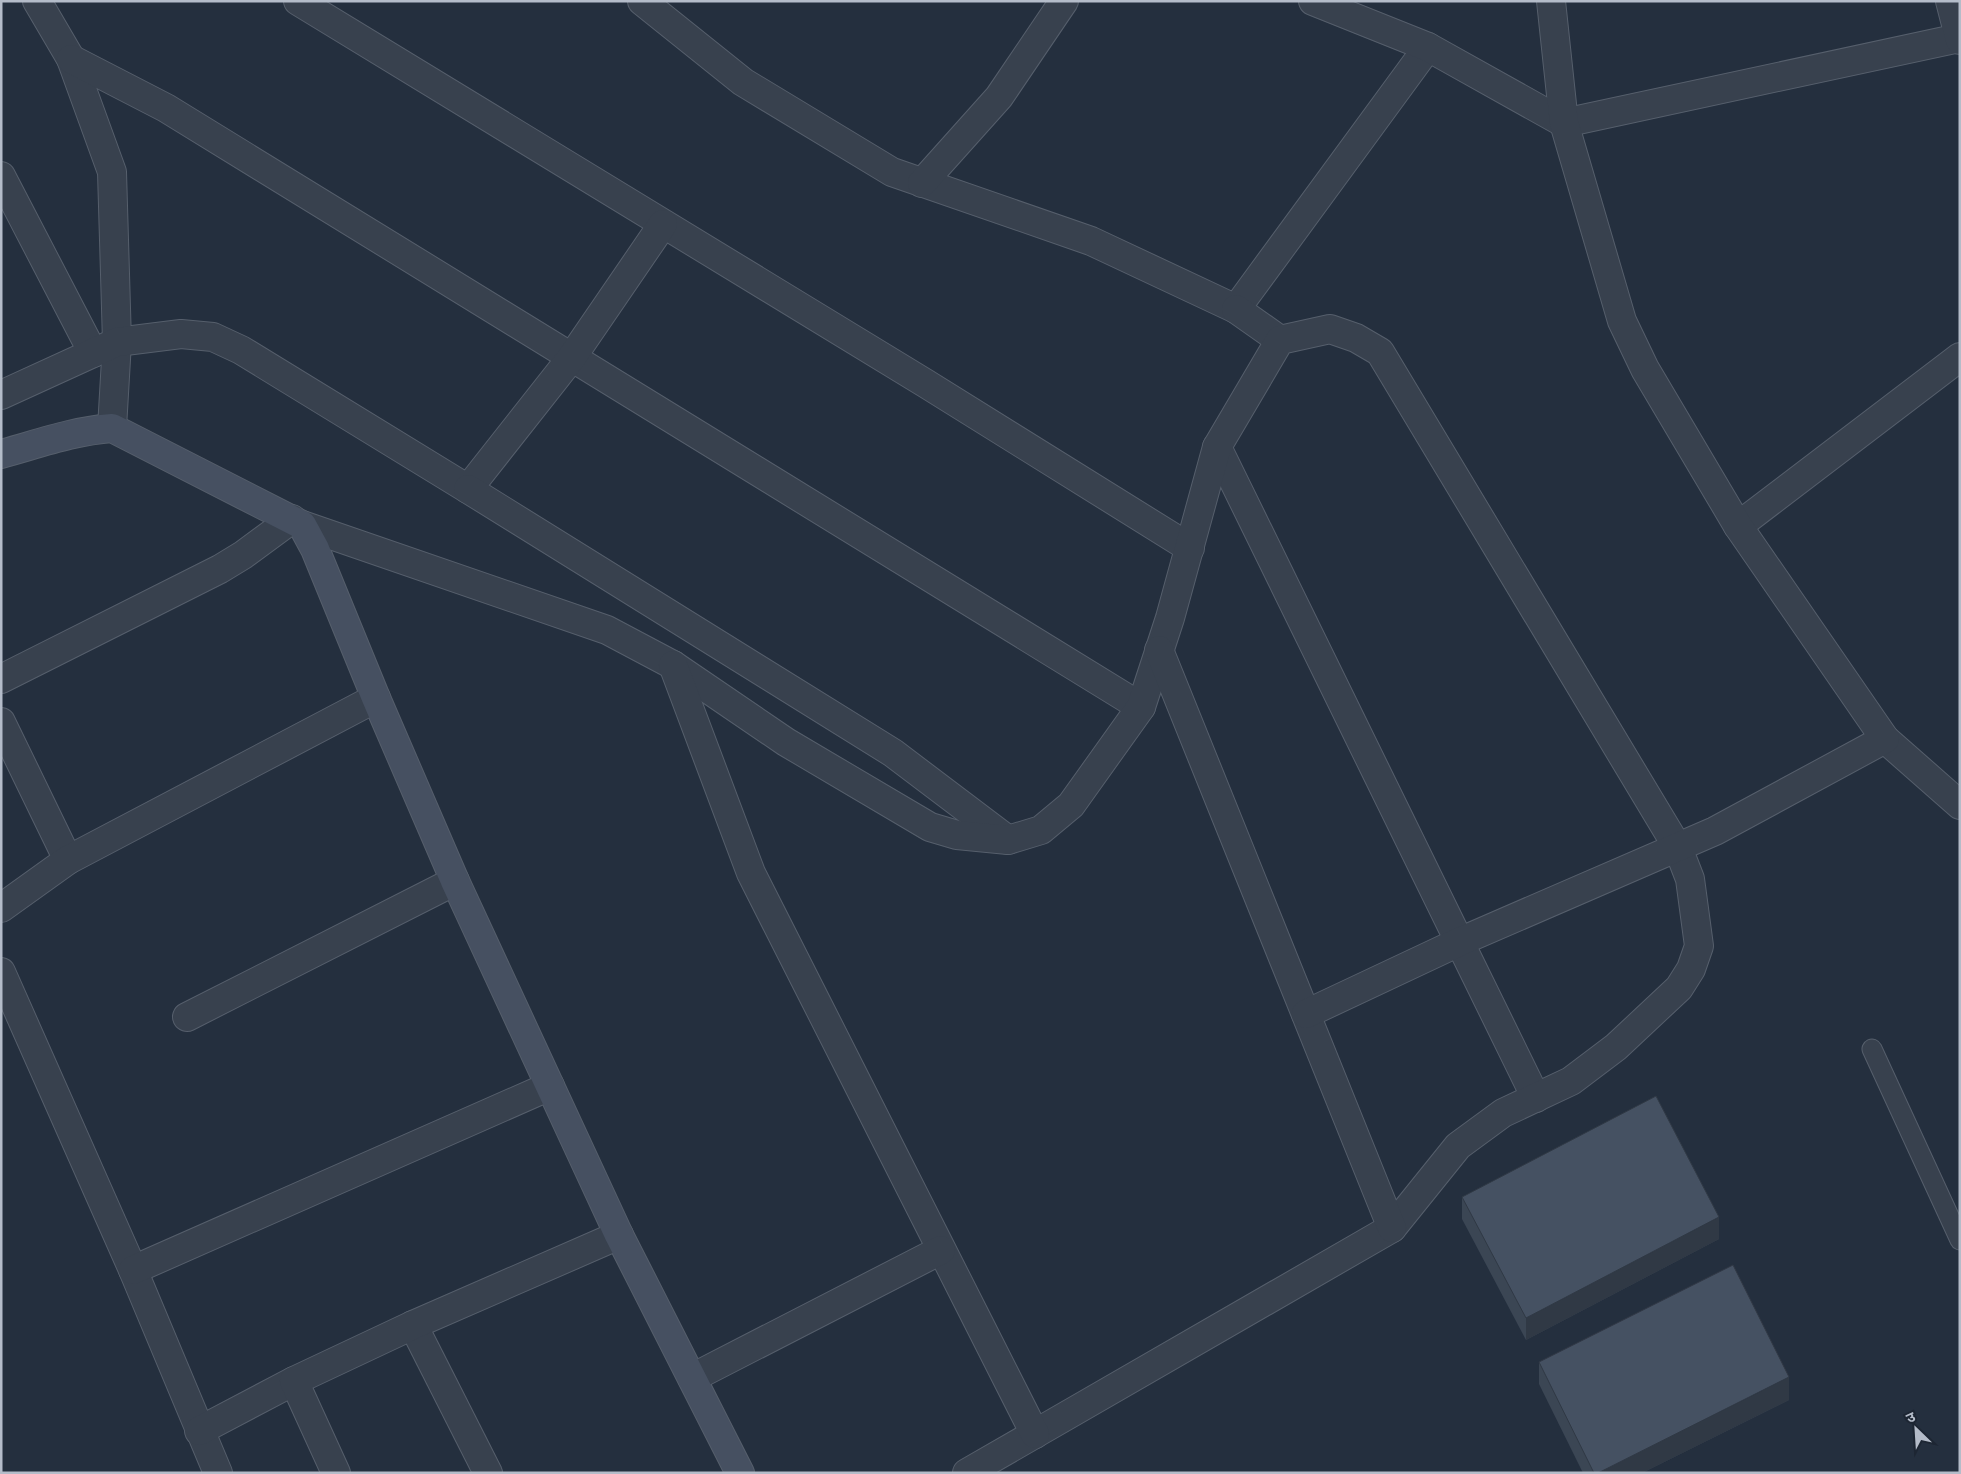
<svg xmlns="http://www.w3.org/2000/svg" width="1961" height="1474" viewBox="0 0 1961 1474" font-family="'DM Sans','Noto Sans Devanagari',sans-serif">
<rect width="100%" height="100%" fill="#242f3e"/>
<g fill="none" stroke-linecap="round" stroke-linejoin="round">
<g stroke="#565f6c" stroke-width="21">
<path id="lane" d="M1872 1049 1960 1240"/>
</g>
<g stroke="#565f6c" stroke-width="30">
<g id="street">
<path d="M37 1 71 59 112 172 117 342 112 428"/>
<path d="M298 1 925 383 1190 548"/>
<path d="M642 1 743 82 892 172 1091 241 1236 309 1428 47"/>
<path d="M1313 1 1428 47 1564 123 1959 38"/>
<path d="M1950 1 1960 40"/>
<path d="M71 59 166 108 1141 707"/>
<path d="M1 176 93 353"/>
<path d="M922 183 999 97 1064 1"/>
<path d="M1236 309 1280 340"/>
<path d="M1 395 117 342 181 334 213 337 241 350 468 489 572 357 663 224"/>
<path d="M1217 447 1536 1098"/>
<path d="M468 489 893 753 1008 840"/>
<path d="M302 525 607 630 673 665 786 742 930 827 957 835 1008 840 1041 830 1071 805 1141 707 1170 618 1217 447 1280 340 1330 329 1356 338 1380 352 1678 848 1690 879 1699 946 1691 969 1679 988 1616 1047 1571 1081 1503 1113 1458 1146 1392 1228 967 1473"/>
<path d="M1738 526 1960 357"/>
<path d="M1159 650 1392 1228"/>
<path d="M673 665 751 873 1035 1434"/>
<path d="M1 679 220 569 243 555 292 519"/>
<path d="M1 722 68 860"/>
<path d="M1885 739 1960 805"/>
<path d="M1 908 68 860 376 698"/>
<path d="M1 972 133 1270 218 1473"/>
<path d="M1306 1014 1459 942 1715 831 1885 739 1738 526 1645 369 1622 321 1564 123 1551 1"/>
<path d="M187 1017 455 881"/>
<path d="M133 1270 550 1086"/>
<path d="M413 1325 488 1473"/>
<path d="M692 1378 941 1250"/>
<path d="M199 1431 294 1381"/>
<path d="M336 1473 294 1381 413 1325 619 1235"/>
</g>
</g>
<g stroke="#565f6c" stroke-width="30">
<path id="secondary" d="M1 454C38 444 73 431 112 428L302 525 315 549 376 698 455 881 619 1235 740 1473"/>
</g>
<use href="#lane" stroke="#38414e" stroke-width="19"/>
<use href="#street" stroke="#38414e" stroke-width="28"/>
<use href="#secondary" stroke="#465061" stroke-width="28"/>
</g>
<g fill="#3b4654">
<path d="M1462 1197 1719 1239 1526 1340 1462 1219Z"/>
<path d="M1539 1362 1789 1400 1642 1473H1583L1539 1384Z"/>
</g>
<g fill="#303945">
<path d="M1719 1217V1239L1526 1340V1318Z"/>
<path d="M1789 1377V1400L1642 1473H1598Z"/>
</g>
<g fill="#455162" stroke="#303945">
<path d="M1656 1096 1719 1217 1526 1318 1462 1197Z"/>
<path d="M1733 1265 1789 1377 1598 1473H1594L1539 1362Z"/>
</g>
<rect width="1961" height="1474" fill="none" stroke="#b4bcc9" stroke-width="5"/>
<g transform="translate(1916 1429) rotate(335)" stroke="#1d2633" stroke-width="4" paint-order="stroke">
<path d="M0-4L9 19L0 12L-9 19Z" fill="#b4bcc9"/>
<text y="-8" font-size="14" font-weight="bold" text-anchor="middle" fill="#b4bcc9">उ</text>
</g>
</svg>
